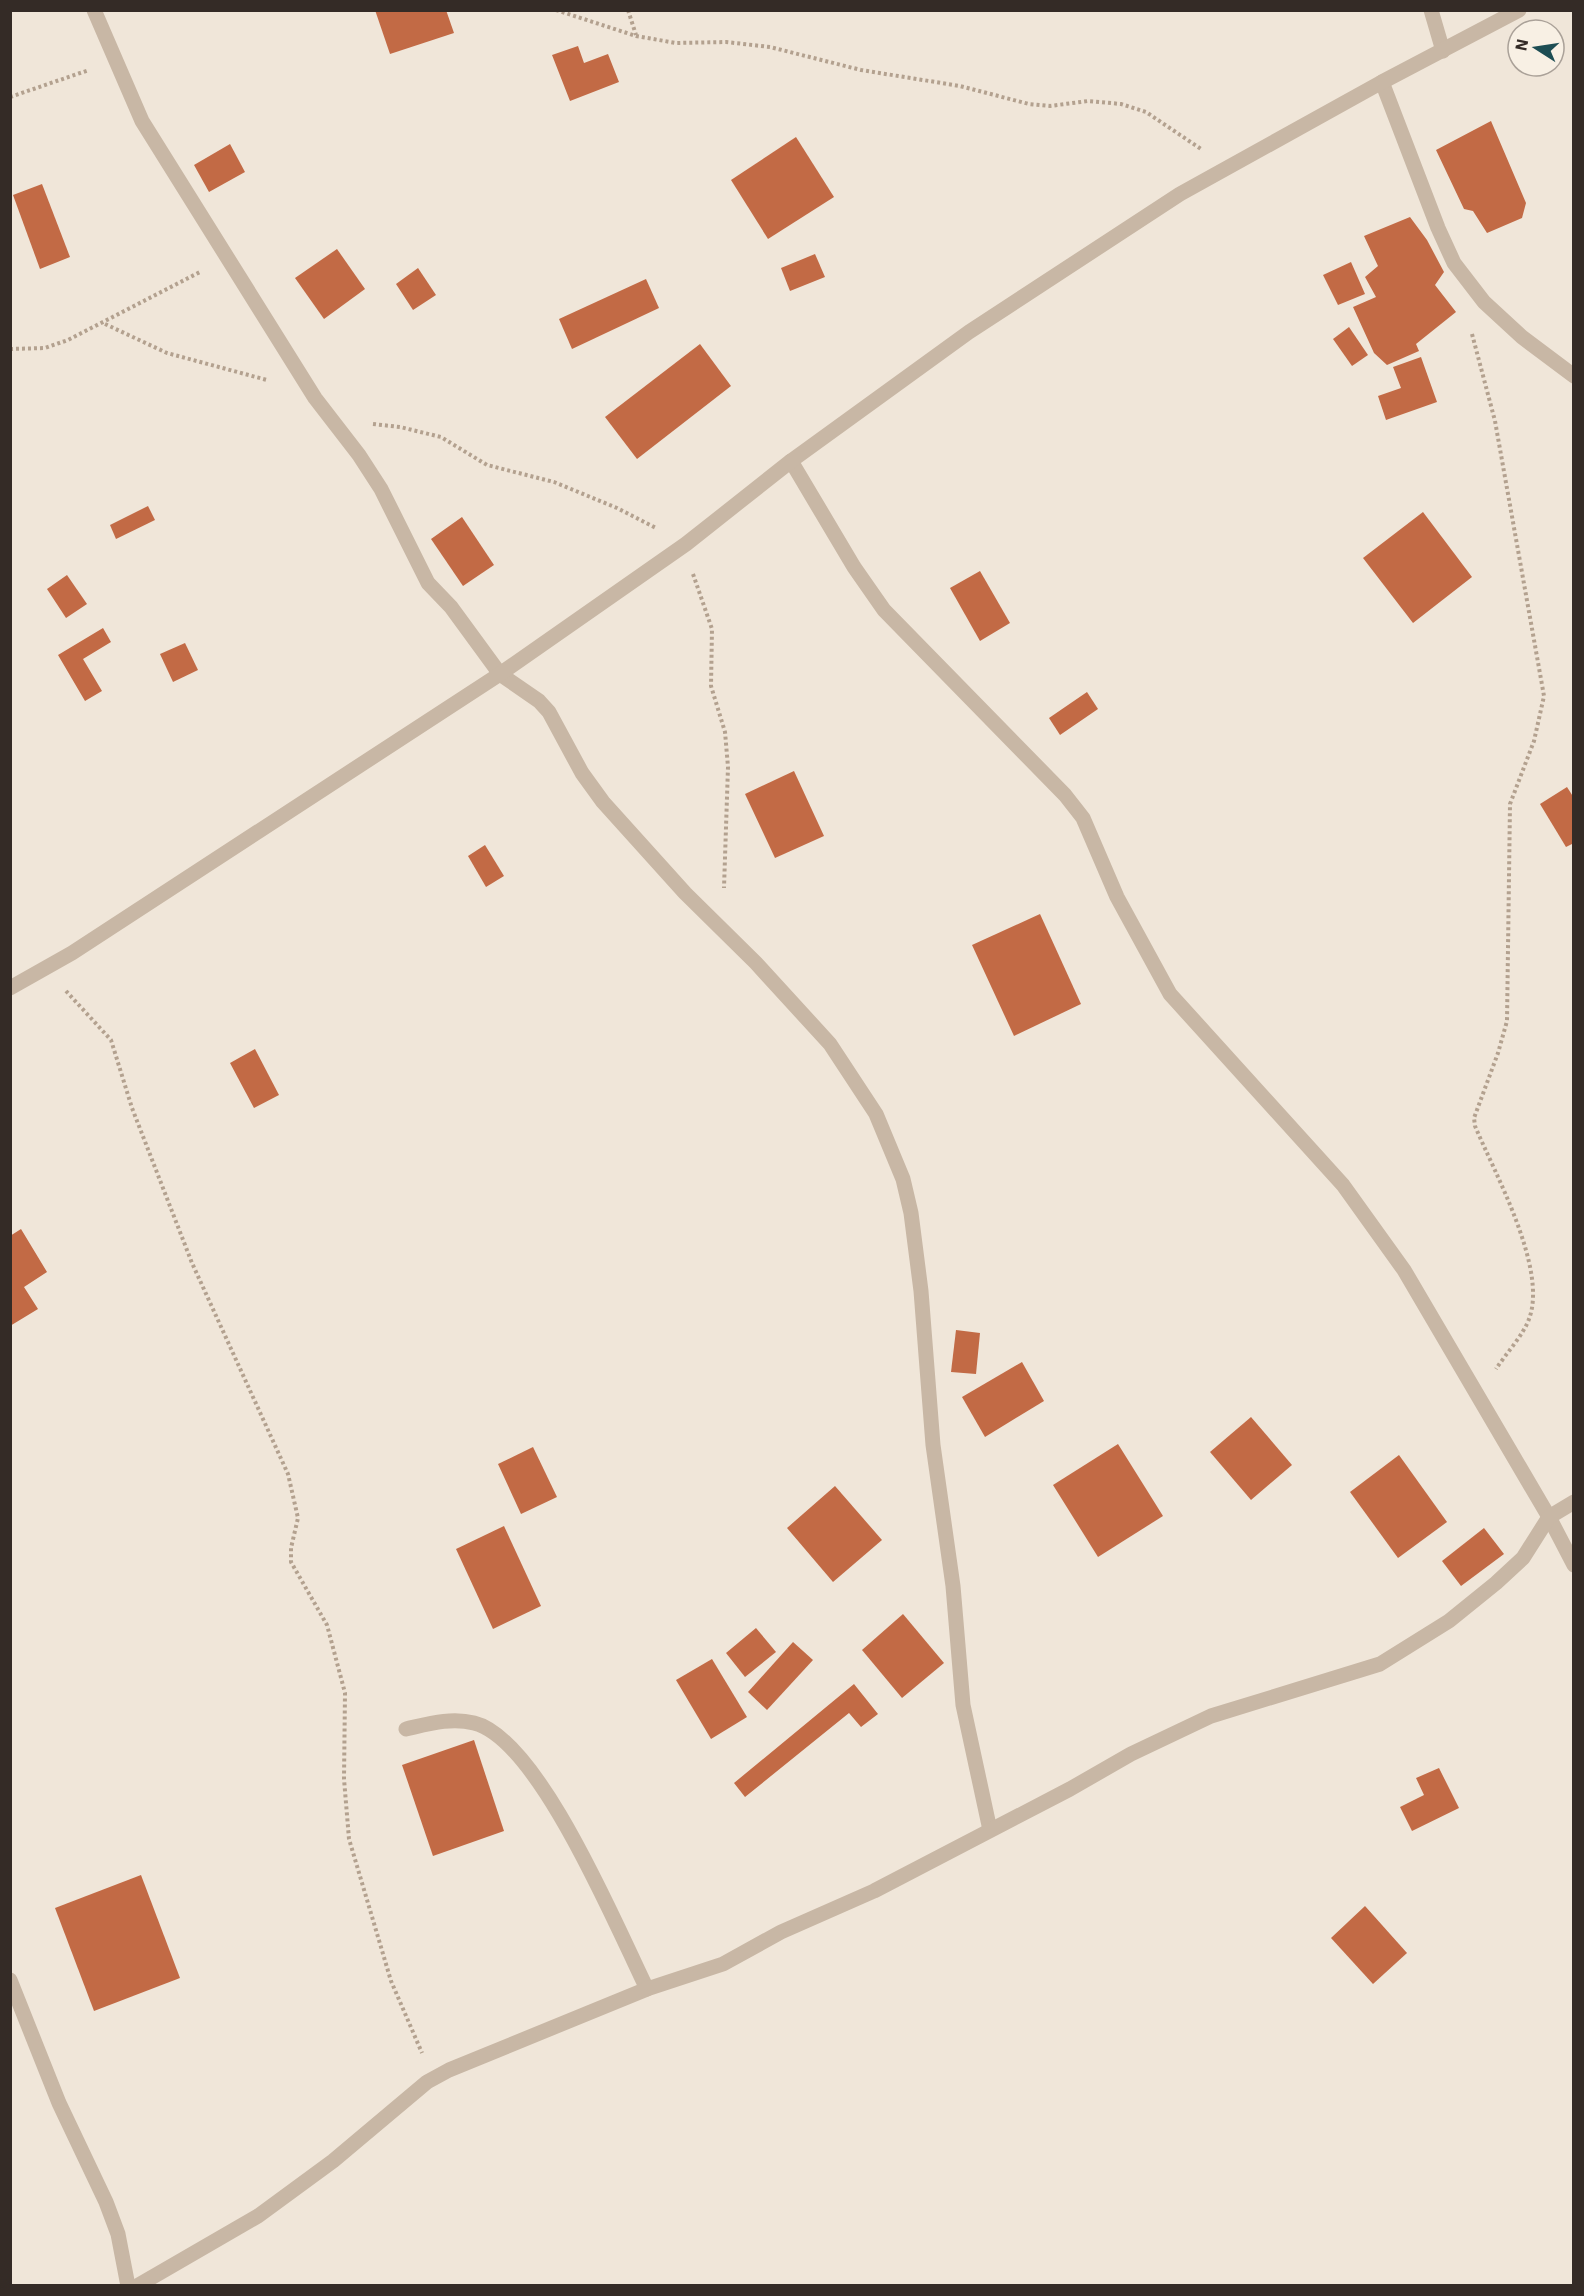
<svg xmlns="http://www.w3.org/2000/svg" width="1584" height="2296" viewBox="0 0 1584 2296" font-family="'IBM Plex Sans',sans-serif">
<rect width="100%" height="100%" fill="#f0e6d9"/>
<g fill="#c26a45">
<path d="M375 10H446L454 33 390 54Z"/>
<path d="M578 46 584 63 608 54 619 82 570 101 552 55Z"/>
<path d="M1491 121 1526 203 1522 218 1487 233 1473 211 1464 209 1436 150Z"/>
<path d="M796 137 834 197 768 239 731 180Z"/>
<path d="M230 144 245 172 209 192 194 165Z"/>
<path d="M42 184 70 257 40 269 13 195Z"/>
<path d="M1410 217 1427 240 1444 272 1435 285 1456 312 1416 344 1419 351 1387 365 1374 353 1353 307 1376 297 1365 277 1378 266 1364 236Z"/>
<path d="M337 249 365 289 324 319 295 278Z"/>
<path d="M815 254 825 277 790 291 781 268Z"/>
<path d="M1351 262 1365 294 1338 305 1323 275Z"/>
<path d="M418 268 436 295 413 310 396 284Z"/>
<path d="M646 279 659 308 572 349 559 319Z"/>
<path d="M1349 327 1368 355 1352 366 1333 339Z"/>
<path d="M700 344 731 386 637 459 605 417Z"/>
<path d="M1421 357 1437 402 1386 420 1378 396 1401 388 1393 367Z"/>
<path d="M148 506 155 520 116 539 110 525Z"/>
<path d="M1423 512 1472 577 1413 623 1363 558Z"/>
<path d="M462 517 494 565 463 586 431 539Z"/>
<path d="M980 571 1010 623 980 641 950 588Z"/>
<path d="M67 575 87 604 66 618 47 589Z"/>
<path d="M103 628 111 642 83 659 102 691 85 701 58 655Z"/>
<path d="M185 643 198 670 173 682 160 654Z"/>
<path d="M1087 692 1098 709 1060 735 1049 718Z"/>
<path d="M794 771 824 836 775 858 745 794Z"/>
<path d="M1567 787 1574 798V843L1566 847 1540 804Z"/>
<path d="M485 845 504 876 486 887 468 856Z"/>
<path d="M1040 914 1081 1004 1014 1036 972 945Z"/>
<path d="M255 1049 279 1095 254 1108 230 1063Z"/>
<path d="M21 1229 47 1272 24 1287 38 1309 10 1326V1236Z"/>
<path d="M956 1330 980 1333 976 1374 951 1372Z"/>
<path d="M1022 1362 1044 1401 985 1437 962 1397Z"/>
<path d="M1251 1417 1292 1465 1251 1500 1210 1452Z"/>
<path d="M1118 1444 1163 1516 1098 1557 1053 1485Z"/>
<path d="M533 1447 557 1497 521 1514 498 1464Z"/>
<path d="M1399 1455 1447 1522 1398 1558 1350 1492Z"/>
<path d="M835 1486 882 1540 833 1582 787 1528Z"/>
<path d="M504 1526 541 1606 493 1629 456 1549Z"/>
<path d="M1484 1528 1504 1554 1461 1586 1442 1561Z"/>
<path d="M903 1614 944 1663 902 1698 862 1650Z"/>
<path d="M756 1628 776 1652 745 1677 726 1653Z"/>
<path d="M793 1642 813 1660 767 1710 748 1692Z"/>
<path d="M712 1659 747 1717 711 1739 676 1680Z"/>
<path d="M854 1684 878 1714 861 1727 849 1713 745 1797 734 1783Z"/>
<path d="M474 1740 504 1831 433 1856 402 1765Z"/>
<path d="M1439 1768 1459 1808 1412 1831 1400 1807 1424 1795 1416 1778Z"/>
<path d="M141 1875 180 1978 94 2011 55 1908Z"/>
<path d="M1365 1906 1407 1953 1373 1984 1331 1938Z"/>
</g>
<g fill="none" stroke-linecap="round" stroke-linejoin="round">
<g stroke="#b3a18f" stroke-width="4" stroke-dasharray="3 3" stroke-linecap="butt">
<path d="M556 10 636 36 676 43 726 42 770 47 861 70 960 86 1029 104 1050 106 1088 101 1121 104 1146 112 1201 149"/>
<path d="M628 10 636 35"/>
<path d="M10 97 89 70"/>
<path d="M105 324 167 353 267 380"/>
<path d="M1472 334 1495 421 1544 696 1534 741 1510 804 1507 1021 1498 1053 1474 1118 1475 1126C1495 1174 1548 1269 1529 1319 1524 1334 1505 1355 1496 1369"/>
<path d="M10 349 45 348 68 340 200 272"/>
<path d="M373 424 400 427 441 437 487 465 554 482 617 508 656 528"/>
<path d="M693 574 712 629 711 686 725 732 728 767 724 888"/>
<path d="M66 991 111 1040 132 1108 192 1263 288 1474 298 1518 291 1548V1562L327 1625 345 1693 344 1779 349 1839 391 1981 422 2053"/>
</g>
<g stroke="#c8b7a5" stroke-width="15">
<path d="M94 10 142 121 315 398 359 455 381 489 428 583 451 607 500 674 539 701 549 712 582 773 603 802 685 893 756 963 830 1044 876 1114 903 1179 911 1213 921 1291 933 1445 953 1586 963 1705 990 1830"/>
<path d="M1431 10 1443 51"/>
<path d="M1382 82 1438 228 1454 263 1484 302 1522 337 1574 376"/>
<path d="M791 461 854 567 884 610 1065 795 1083 818 1117 897 1170 994 1343 1185 1404 1270 1549 1517 1574 1565"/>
<path d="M10 988 72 953 500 674 686 544 791 461 969 332 1180 194 1382 82 1519 10"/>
<path d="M406 1729C428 1724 451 1717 474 1723 539 1739 617 1928 647 1989"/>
<path d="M10 1980 59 2103 106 2202 118 2234 128 2286"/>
<path d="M137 2286 258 2216 333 2161 427 2082 449 2070 647 1989 723 1964 781 1932 874 1891 1070 1789 1131 1754 1211 1716 1380 1664 1449 1621 1496 1583 1523 1558 1549 1517 1574 1502"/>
</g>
</g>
<rect width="1584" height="2296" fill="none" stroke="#342b26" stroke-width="24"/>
<g transform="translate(1536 48) rotate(282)"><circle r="28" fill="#f8f0e4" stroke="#aaa198" stroke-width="1.5"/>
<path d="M0-4.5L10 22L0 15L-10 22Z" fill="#1d4d53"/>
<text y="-9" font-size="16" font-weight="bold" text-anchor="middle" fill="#342b26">N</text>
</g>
</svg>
